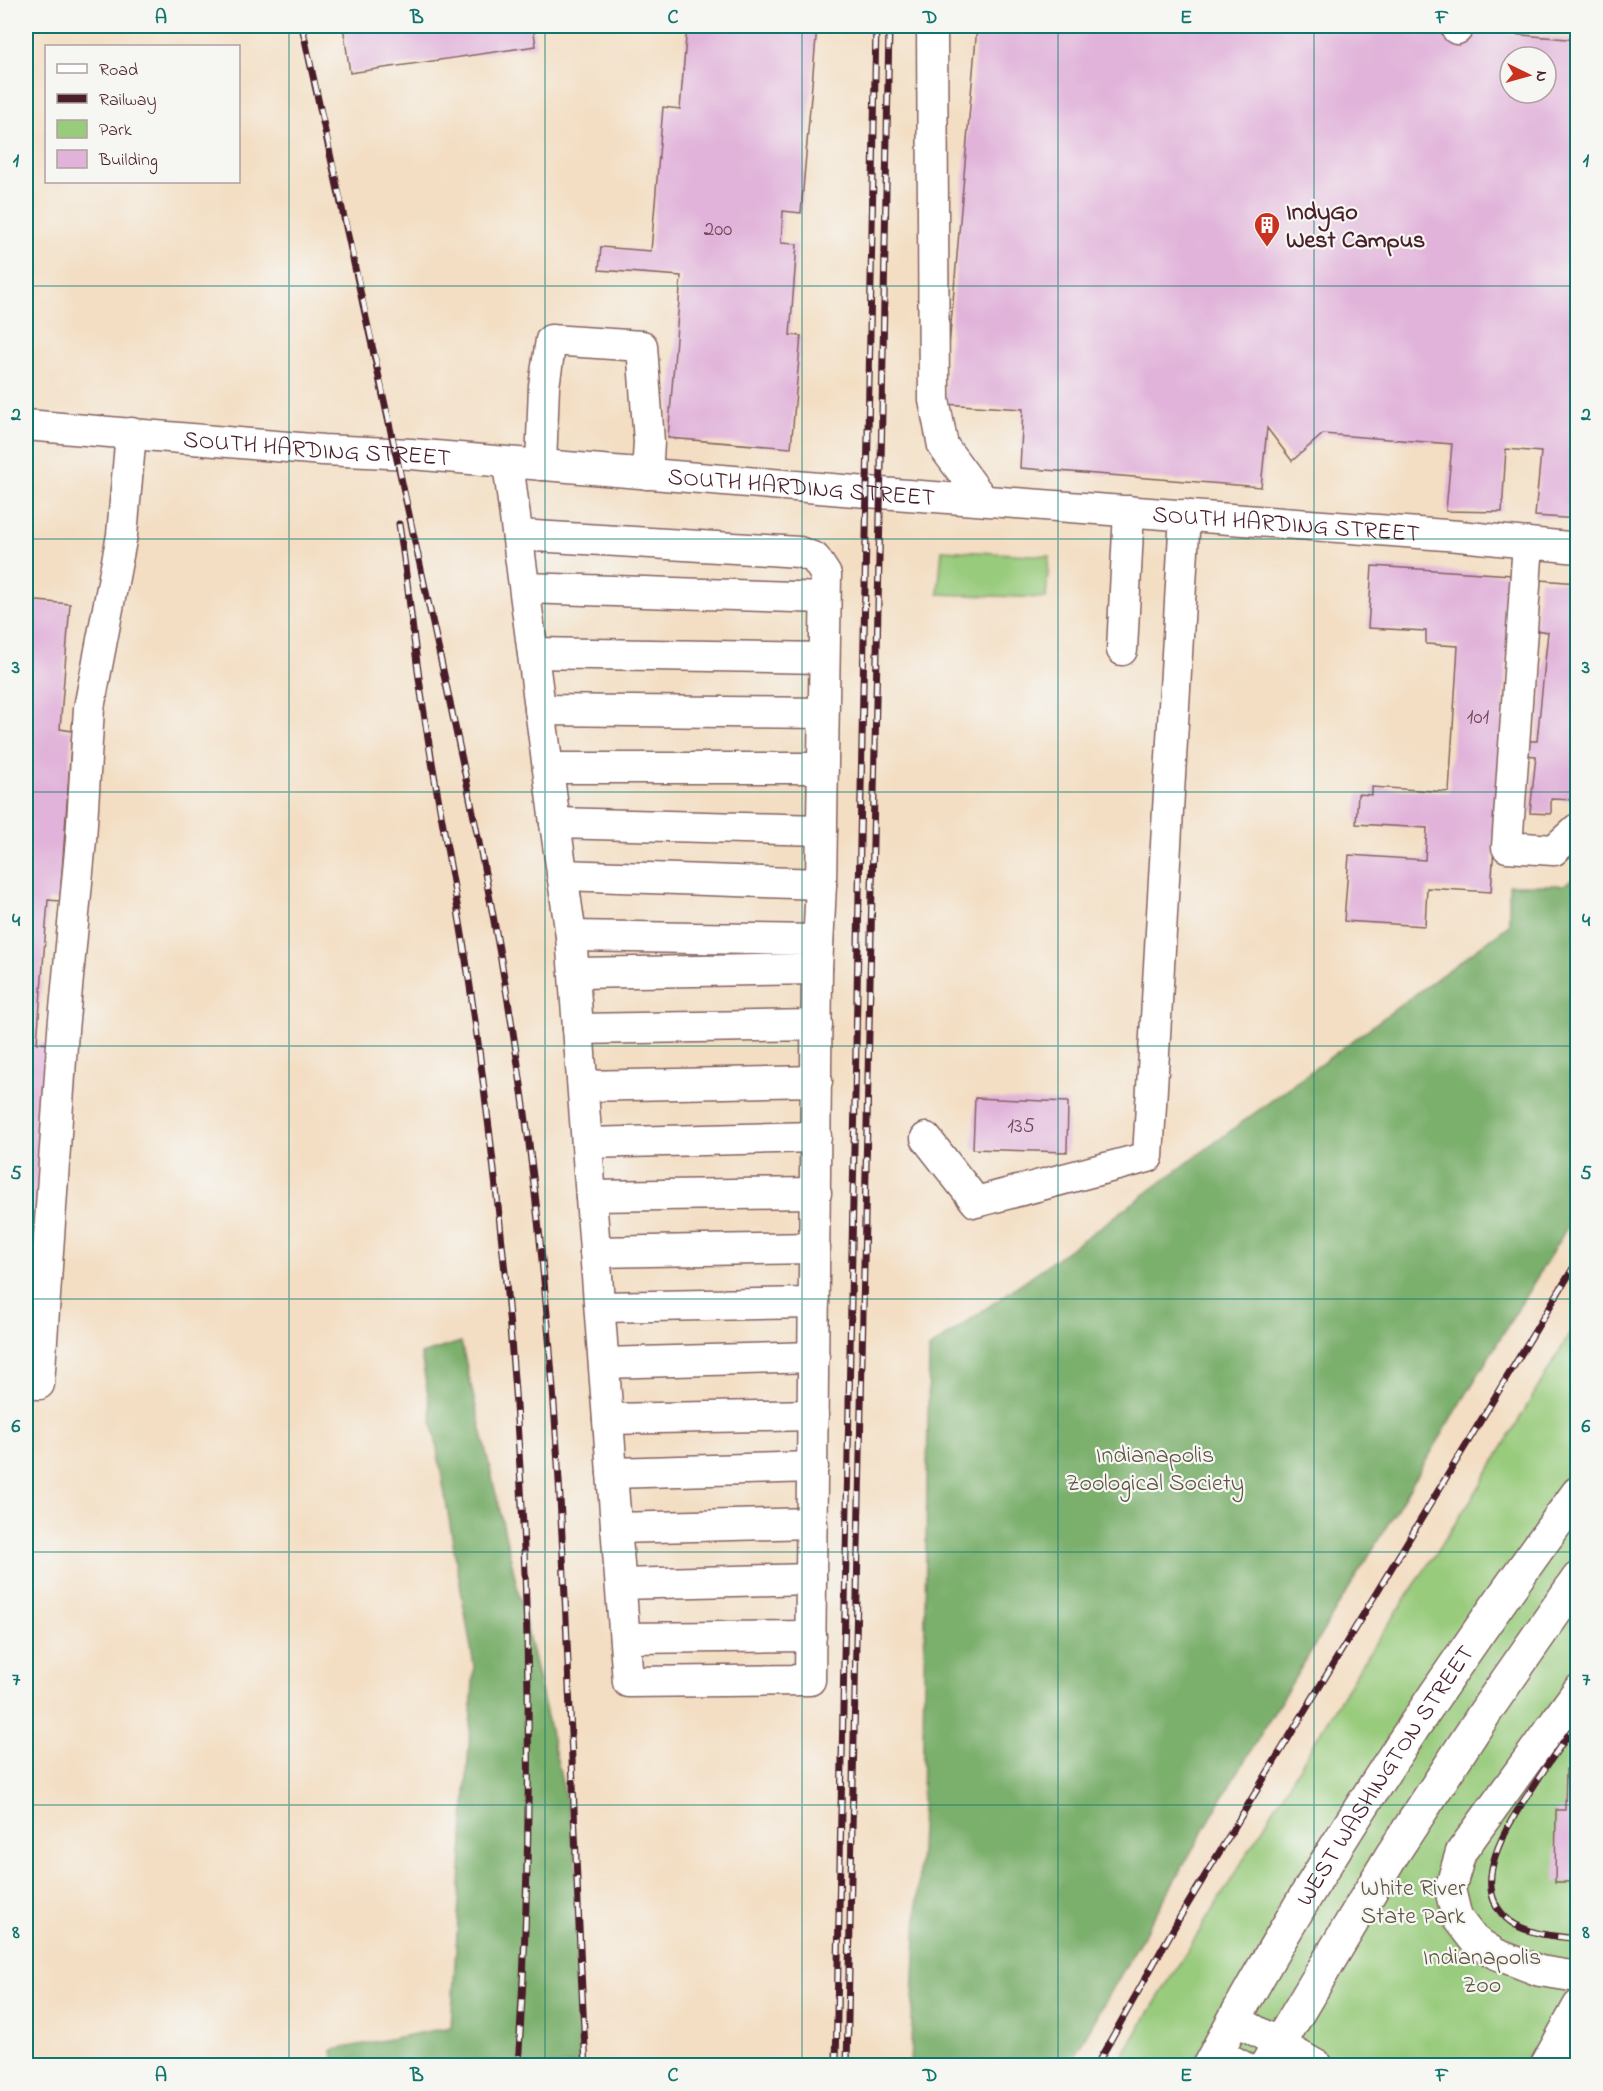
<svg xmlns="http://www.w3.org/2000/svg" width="1603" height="2091" viewBox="0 0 1603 2091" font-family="'Indie Flower',sans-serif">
<rect width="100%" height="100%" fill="#f6f6f2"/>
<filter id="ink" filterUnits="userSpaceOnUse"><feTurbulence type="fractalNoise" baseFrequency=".0167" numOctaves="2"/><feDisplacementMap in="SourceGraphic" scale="12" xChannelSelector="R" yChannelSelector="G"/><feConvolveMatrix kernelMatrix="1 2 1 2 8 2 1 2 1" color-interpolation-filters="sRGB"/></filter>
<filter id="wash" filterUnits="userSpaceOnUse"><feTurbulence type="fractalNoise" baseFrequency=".008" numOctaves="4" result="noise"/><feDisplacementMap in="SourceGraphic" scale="24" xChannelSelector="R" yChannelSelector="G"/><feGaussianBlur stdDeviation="1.35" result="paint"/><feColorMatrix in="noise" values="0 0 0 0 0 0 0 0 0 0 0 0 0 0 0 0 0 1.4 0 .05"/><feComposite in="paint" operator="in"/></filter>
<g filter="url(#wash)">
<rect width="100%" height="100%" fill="#f3dec3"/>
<g fill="#98cb7c" stroke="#717554" stroke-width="1.5">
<path d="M942 550 1049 556 1046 598 938 594Z"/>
<path d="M1577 1322V2065L1116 2066 1233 1877 1355 1675 1476 1492Z"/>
</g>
<g fill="#7aaf6c" stroke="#62674c" stroke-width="1.5">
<path d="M1577 875V1211L1221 1800 1069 2065H910L922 1805 929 1349 1099 1228 1509 925V885H1564Z"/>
<path d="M461 1342 576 1843 580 2065H334L332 2050 451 2027 474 1666 421 1354Z"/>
</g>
<g id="blocks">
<g fill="#e1b3da" fill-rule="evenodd">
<path d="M343 26H533L536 46 350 73Z"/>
<path d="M687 26H817L801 213 783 211 781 243 797 244 790 335 801 336 791 448 668 438 681 276 599 270 601 247 651 251 663 107 680 109Z"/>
<path d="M977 26H1454L1457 29 1578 40V519L1535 516 1541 452 1506 449 1502 512 1446 511 1452 444 1323 434 1292 461 1267 428 1261 487 1020 468 1023 409 944 404ZM1510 57H1546V93H1510Z"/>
<path d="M1372 566 1512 575 1491 892 1427 888 1425 926 1344 921 1349 855 1425 860 1427 828 1356 824 1358 794 1372 795V787L1449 792 1458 646 1426 644V631L1368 628Z"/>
<path d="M1540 580 1578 583V800L1551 799V814L1530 813 1536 756 1525 755 1527 741H1537L1548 632 1535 630Z"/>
<path d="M26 600 70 604 60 729 72 731 60 901 48 900 37 1043 70 1045 55 1241 26 1239Z"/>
<path d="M975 1098 1068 1102 1067 1152 973 1149Z"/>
<path d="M1566 1769 1578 1770V1882H1555L1556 1810H1565Z"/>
</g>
</g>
</g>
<g filter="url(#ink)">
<use href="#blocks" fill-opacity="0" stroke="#856260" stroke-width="1.5"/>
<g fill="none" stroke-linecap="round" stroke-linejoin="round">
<g stroke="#856260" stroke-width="33">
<g id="minor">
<path d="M932 26 934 400 943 446 983 500"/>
<path d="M1457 29 1459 26"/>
<path id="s1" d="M26 425 323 450 411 454 867 492 1459 536 1578 548"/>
<path d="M508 463 555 823 571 936 628 1682 810 1680 817 969 821 884 826 575 815 558 799 552 518 535"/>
<path d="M541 465 544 386 551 340 642 346 649 442 647 474"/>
<path d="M1528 543 1507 847 1554 850 1577 829"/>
<path d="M525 588 825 598"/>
<path d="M1122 650 1129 511"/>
<path d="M533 653 824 658"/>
<path d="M540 710 823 713"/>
<path d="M548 768H822"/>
<path d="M555 823 822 830"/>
<path d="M562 875 821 884"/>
<path d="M571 936 818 940"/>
<path d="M575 973 817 969"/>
<path d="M578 1029 817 1025"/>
<path d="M583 1086 817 1081"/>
<path d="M926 1138 976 1202 1148 1157 1185 515"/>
<path d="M587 1143 816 1137"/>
<path d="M591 1196 816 1193"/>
<path d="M595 1252 815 1248"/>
<path d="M600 1307 814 1303"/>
<path d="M604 1363 814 1357"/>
<path d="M26 1383 39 1384 63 1030 81 840 89 708 122 535 131 433"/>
<path d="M608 1419 813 1415"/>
<path d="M612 1473 813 1467"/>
<path d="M616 1528 812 1523"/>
<path d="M621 1584 811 1579"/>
<path d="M625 1638 811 1636"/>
<path d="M1578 1690 1461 1852 1450 1889 1457 1918 1474 1940 1496 1954 1540 1971 1578 1977"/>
<path d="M1235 2019 1318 2066"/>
<path d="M1216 2052 1242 2066"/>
<path d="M1545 2066 1578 2006"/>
</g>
</g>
<g stroke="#856260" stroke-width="36">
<g id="major">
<path id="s2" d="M1209 2066C1316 1865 1444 1676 1578 1493"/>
<path d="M1266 2066 1392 1855 1490 1705 1578 1579"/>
</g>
</g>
<use href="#minor" stroke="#fff" stroke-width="30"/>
<use href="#major" stroke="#fff" stroke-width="33"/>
<g stroke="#4a1f2b" stroke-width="7">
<g id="rail">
<path d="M302 26C344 211 384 397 424 583 468 783 511 982 534 1185 568 1477 569 1772 586 2066"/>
<path d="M399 524C407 575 412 627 419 678 431 768 450 858 464 947 481 1055 494 1164 505 1272 530 1535 536 1801 518 2066"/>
<path d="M1578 1722C1562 1743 1547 1765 1533 1787 1510 1821 1464 1887 1511 1922 1530 1935 1556 1936 1578 1939"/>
<path d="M836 2066 876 26"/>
<path d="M847 2066 881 465 889 26"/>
<path d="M1096 2066 1180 1917 1578 1260"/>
</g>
</g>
<use href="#rail" stroke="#f6f6f2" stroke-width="4.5" stroke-dasharray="14" stroke-linecap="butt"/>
</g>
</g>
<path fill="none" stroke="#0f766e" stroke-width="1.5" stroke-opacity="0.55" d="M289 26V2066M545 26V2066M802 26V2066M1058 26V2066M1314 26V2066M26 286H1578M26 539H1578M26 792H1578M26 1046H1578M26 1299H1578M26 1552H1578M26 1805H1578"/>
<defs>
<g id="building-pin" transform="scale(1.35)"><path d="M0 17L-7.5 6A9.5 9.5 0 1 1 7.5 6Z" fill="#c8321e" stroke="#f6f6f2"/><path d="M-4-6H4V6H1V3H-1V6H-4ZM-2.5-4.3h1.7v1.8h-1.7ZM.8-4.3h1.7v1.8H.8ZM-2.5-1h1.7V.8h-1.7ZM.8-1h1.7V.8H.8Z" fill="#fff"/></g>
</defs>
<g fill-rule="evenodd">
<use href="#building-pin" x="1267" y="225"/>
</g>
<g text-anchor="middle" stroke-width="4.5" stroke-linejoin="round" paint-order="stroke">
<g font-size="21" fill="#704457">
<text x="718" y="235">200</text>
<text x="1478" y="723">101</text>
<text x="1021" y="1132">135</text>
</g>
<g font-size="24" font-weight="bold" fill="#4a1f2b" stroke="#f6f6f2" text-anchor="start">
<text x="1286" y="219">IndyGo<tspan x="1286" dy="28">West Campus</tspan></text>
</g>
<g font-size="24" fill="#4a1f2b" stroke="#f6f6f2">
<text dy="8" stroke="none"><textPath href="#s1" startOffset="292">SOUTH HARDING STREET</textPath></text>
<text dy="8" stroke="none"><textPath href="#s1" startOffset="778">SOUTH HARDING STREET</textPath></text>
<text dy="8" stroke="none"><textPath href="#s1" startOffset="1264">SOUTH HARDING STREET</textPath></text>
<text dy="8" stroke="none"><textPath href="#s2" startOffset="340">WEST WASHINGTON STREET</textPath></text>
</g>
<g font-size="24" fill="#615343" stroke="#f6f6f2">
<text x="1155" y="1462">Indianapolis<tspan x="1155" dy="28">Zoological Society</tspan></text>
<text x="1413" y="1895">White River<tspan x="1413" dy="28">State Park</tspan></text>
<text x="1482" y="1964">Indianapolis<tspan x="1482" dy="28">Zoo</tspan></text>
</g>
</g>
<rect width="1603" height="2091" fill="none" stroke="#f6f6f2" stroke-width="66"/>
<rect x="45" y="45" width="195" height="138" fill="#f6f6f2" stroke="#b1a0a2" stroke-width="1.5"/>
<rect x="57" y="64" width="30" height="9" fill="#ffffff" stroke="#b1a0a2" stroke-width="1.5"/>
<text x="99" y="75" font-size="18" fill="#4a1f2b">Road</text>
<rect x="57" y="94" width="30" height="9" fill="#4a1f2b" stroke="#b1a0a2" stroke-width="1.5"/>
<text x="99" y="105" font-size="18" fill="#4a1f2b">Railway</text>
<rect x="57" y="120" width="30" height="18" fill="#98cb7c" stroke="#b1a0a2" stroke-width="1.5"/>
<text x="99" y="135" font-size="18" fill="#4a1f2b">Park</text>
<rect x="57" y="150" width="30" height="18" fill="#e1b3da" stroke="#b1a0a2" stroke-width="1.5"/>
<text x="99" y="165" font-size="18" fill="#4a1f2b">Building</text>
<g transform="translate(1528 75) rotate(95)"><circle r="28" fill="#f6f6f2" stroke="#b1a0a2" stroke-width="1.5"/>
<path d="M0-4.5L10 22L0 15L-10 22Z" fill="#c8321e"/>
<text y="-9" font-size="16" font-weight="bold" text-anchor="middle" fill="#4a1f2b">N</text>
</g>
<rect x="33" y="33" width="1537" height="2025" fill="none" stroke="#0f766e" stroke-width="2"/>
<g font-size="20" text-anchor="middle" font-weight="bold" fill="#0f766e">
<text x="161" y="23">A</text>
<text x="417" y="23">B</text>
<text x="673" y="23">C</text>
<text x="930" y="23">D</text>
<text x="1186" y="23">E</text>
<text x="1442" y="23">F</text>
<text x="16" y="166">1</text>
<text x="1586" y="166">1</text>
<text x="16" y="420">2</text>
<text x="1586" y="420">2</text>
<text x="16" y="673">3</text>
<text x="1586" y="673">3</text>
<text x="16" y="926">4</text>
<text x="1586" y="926">4</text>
<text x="16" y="1179">5</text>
<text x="1586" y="1179">5</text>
<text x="16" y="1432">6</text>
<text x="1586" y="1432">6</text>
<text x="16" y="1685">7</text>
<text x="1586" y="1685">7</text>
<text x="16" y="1938">8</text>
<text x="1586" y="1938">8</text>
<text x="161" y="2081">A</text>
<text x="417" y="2081">B</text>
<text x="673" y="2081">C</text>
<text x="930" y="2081">D</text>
<text x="1186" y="2081">E</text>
<text x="1442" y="2081">F</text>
</g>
</svg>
